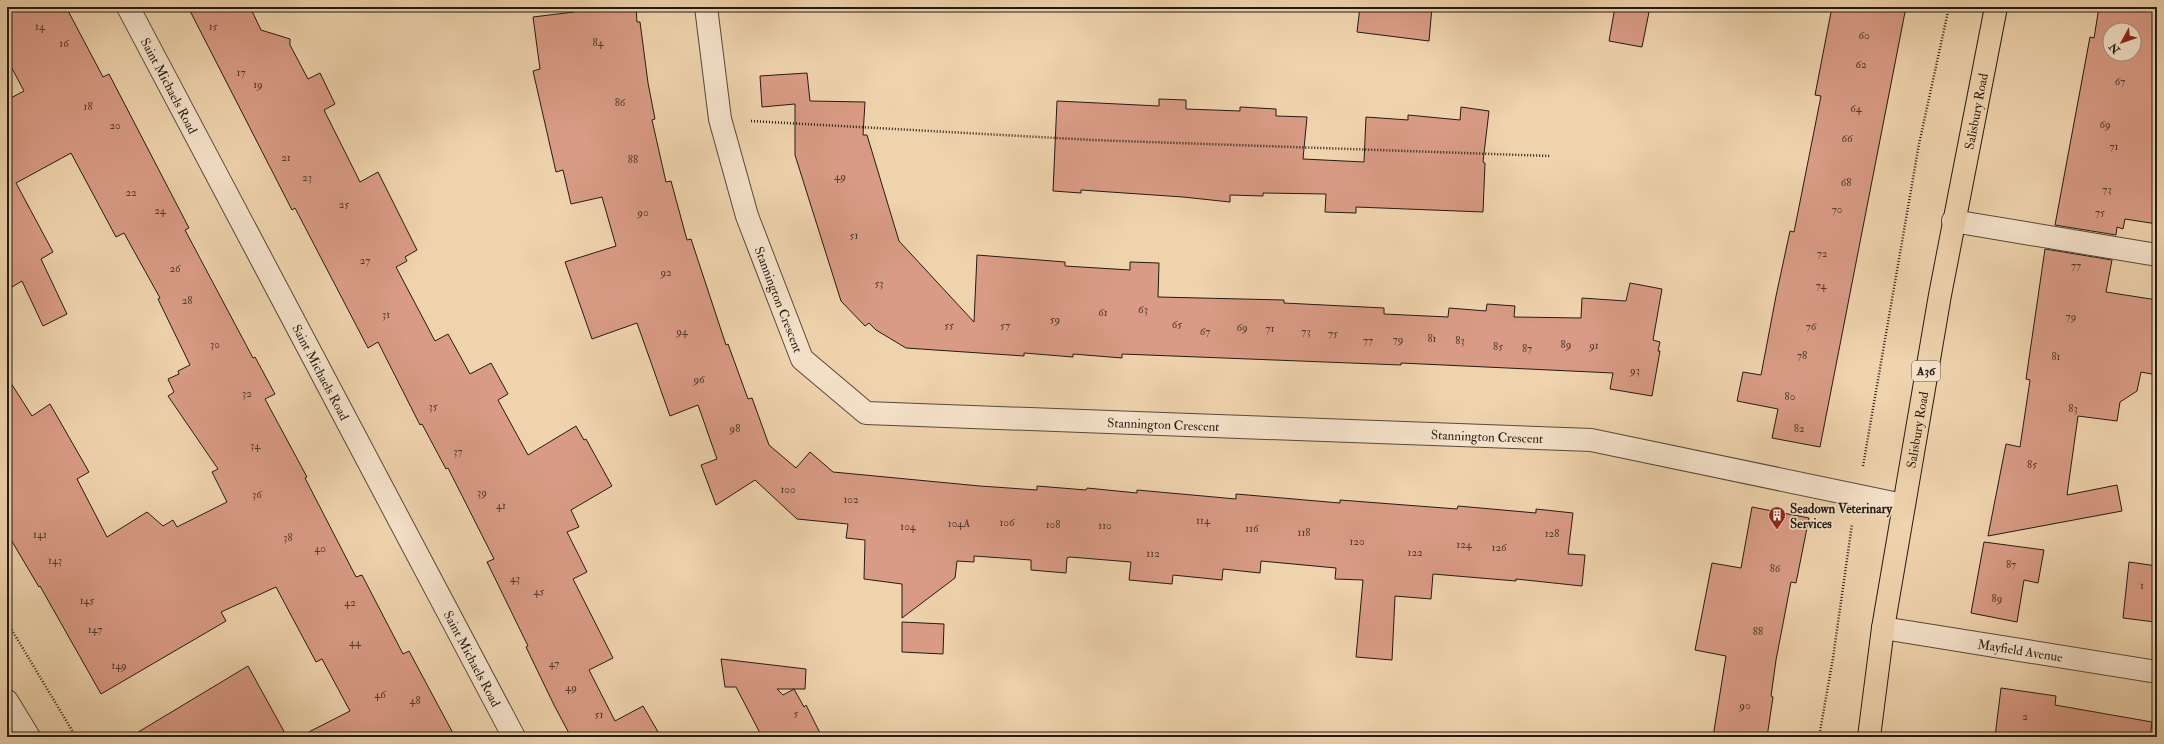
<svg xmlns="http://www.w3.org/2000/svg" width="2164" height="744" viewBox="0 0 2164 744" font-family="'IM FELL Double Pica',serif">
<rect width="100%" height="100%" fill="#efd3ad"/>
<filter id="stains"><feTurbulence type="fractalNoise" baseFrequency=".005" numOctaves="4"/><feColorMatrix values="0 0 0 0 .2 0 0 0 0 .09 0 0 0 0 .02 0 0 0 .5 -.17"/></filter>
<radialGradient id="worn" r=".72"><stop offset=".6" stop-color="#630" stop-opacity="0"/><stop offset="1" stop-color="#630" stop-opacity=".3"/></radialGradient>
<g fill="#d99b85" stroke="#241b13" fill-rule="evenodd">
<path d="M7 7H66L103 77 109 74 189 228 185 230 253 358 255 357 275 394 265 399 307 477 305 478 356 577 362 575 403 654 409 651 455 737H299L350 711 322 659 316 662 276 587 221 612 226 621 101 694 40 586 39 587 7 533V377L32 416 50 404 89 472 77 479 107 537 147 512 163 526 173 520 177 527 227 502 212 472 218 469 168 396 174 392 168 379 179 374 178 371 190 365 158 299 160 298 124 233 116 237 71 153 16 183 53 252 41 259 67 314 43 326 22 281 7 290V100L24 91 7 59Z"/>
<path d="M188 7H250L261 30 290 39V45L308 79 320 73 335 104 324 110 360 182 378 172 417 250 405 257 407 261 396 267 435 341 448 334 470 374 491 363 508 394 498 400 528 455 576 426 584 440 586 439 612 486 571 510 579 527 567 532 587 572 573 579 613 658 589 670 615 721 643 706 661 737H571L554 705 526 647 528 646 487 562 494 559 448 468 446 469 422 424 420 425 378 342 368 348 295 208 292 210Z"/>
<path d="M573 7H636L637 22H640L648 83 655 119 652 120 666 182 671 181 687 240 691 239 726 345 728 344 748 399 752 398 769 445 796 468 810 452 833 472 980 486 1037 490V486L1086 490 1087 488 1137 493V490L1236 499V494L1340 503V500L1457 509 1458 506 1536 513V509L1573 513 1568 554 1585 555 1582 586 1516 579V581L1433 574 1431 599 1395 596 1392 660 1356 657 1363 580 1335 579 1336 568 1261 561 1260 573 1223 569 1222 580 1173 575 1172 584 1129 580 1131 562 1070 557 1067 558 1066 573 1031 570V560L974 556V562L957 561 955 578 902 618V584L864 579 865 540 846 538 848 524 797 519 755 480 716 505 701 465 717 459 698 405 670 416 637 323 592 339 565 262 616 246 602 197 571 204 563 170 556 172 533 71 540 69 533 17 574 12Z"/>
<path d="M1360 7H1432L1429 41 1357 32Z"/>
<path d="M1615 7H1650L1642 47 1609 41Z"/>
<path d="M1832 7H1906L1820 447 1772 438 1778 409 1737 401 1743 372 1761 375 1776 296 1790 231 1794 232 1821 96 1815 95Z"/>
<path d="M2099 7H2157V224L2125 219 2123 229 2117 227 2116 235 2055 225 2090 37 2094 38ZM2110 30H2134V54H2110Z"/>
<path d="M807 73 810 101 865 102 863 135H867L899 241 974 322 977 255 1065 262V266L1130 270V262L1159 263 1158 297 1284 300V303L1384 308V314L1448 317 1449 308 1486 311 1487 304 1515 306 1514 317 1581 318 1582 298 1626 301 1630 283 1662 289 1653 340 1660 342 1658 351H1660L1652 396 1610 389 1613 373 1401 363V365L1122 354V358L1073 354V357L1024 353V356L906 348 876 330 869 323 865 326 841 301 795 155V104L762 107 760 76Z"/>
<path d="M1159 99 1186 100V109L1240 111V107L1276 109V116L1307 117 1303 159 1364 162 1366 117 1408 120V115L1460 120 1461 107 1489 111 1483 162 1485 163 1483 212 1356 207V213L1325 212 1326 194 1263 193V196L1230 195V202L1183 197 1081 190V193L1053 191 1057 101 1159 106Z"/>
<path d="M2045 249 2112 260 2106 292 2157 300V375L2141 372 2137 391 2120 402 2117 421 2078 416 2067 495 2117 485 2122 511 1988 536 2006 444 2020 447 2030 380 2026 379Z"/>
<path d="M1752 507 1809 518 1796 583 1791 582 1776 660 1771 696 1773 697 1767 737H1713L1726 656 1695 650 1712 563 1741 568Z"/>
<path d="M1984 542 2044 550 2038 583 2024 580 2017 622 1971 613Z"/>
<path d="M2129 562 2157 566 2155 622 2123 618Z"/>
<path d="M902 622 944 624 943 654 902 652Z"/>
<path d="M721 659 806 669 805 689H777L783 695 794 689 804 707 806 705 822 737H753L760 733 736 687H725Z"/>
<path d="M248 666 287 737H130Z"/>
<path d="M2001 688 2056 696 2055 705 2152 722 2150 737H1995Z"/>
</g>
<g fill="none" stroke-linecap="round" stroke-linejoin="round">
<g stroke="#57493a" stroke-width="24">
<g id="minor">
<path id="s1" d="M128 7 514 737"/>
<path id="s2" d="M706 7 720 119 747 216 802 359 866 413 1591 440 1903 505"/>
<path d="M1953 221 2157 255"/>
<path id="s3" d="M1883 628 2157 672"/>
<path d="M7 701 29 737"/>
</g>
</g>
<g stroke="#241b13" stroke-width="24">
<g id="major">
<path id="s4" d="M1869 737 1883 628 1940 295 1996 7"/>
</g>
</g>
<g stroke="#241b13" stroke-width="2.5" stroke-dasharray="1 2" stroke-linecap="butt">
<path d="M751 121 1092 140 1550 156"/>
<path d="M1863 466 1919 144 1949 7"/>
<path d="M7 622 76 737"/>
<path d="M1819 737 1833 658 1852 524"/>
</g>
<use href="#minor" stroke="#f5e2ca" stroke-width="22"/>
<use href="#major" stroke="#efd3ad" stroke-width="22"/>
</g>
<defs>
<g id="building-pin" transform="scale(0.9)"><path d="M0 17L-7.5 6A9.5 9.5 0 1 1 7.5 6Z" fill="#8f2418" stroke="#f5e2ca"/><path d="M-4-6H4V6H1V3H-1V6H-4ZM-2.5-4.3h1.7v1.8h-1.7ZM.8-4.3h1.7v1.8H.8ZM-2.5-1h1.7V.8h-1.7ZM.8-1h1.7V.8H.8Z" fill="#fff"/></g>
</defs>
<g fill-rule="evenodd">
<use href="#building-pin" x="1777" y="515"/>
</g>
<g text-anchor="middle" stroke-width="3" stroke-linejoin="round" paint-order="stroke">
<g font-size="11" fill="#513b30">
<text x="40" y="30">14</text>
<text x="213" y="30">15</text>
<text x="1864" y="39">60</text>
<text x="598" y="46">84</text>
<text x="64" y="47">16</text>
<text x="1861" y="68">62</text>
<text x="241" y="76">17</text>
<text x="2120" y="85">67</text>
<text x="258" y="88">19</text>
<text x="620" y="106">86</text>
<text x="88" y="110">18</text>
<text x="1856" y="112">64</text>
<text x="2105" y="128">69</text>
<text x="115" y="129">20</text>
<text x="1847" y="142">66</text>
<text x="2114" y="150">71</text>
<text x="286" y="161">21</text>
<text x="633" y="163">88</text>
<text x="840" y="180">49</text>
<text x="307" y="181">23</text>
<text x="1846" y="186">68</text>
<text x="2107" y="193">73</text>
<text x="131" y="196">22</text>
<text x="344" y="208">25</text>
<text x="1837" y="213">70</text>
<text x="160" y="214">24</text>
<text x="643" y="216">90</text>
<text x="2100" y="216">75</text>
<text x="854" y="239">51</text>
<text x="1822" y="257">72</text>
<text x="365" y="264">27</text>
<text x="2076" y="269">77</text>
<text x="175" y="272">26</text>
<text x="666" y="276">92</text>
<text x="879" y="287">53</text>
<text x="1821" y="289">74</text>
<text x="187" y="304">28</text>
<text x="1143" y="313">63</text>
<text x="1103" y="316">61</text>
<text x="386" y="318">31</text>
<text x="2071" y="320">79</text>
<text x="1055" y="323">59</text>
<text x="1177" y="328">65</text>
<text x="949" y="329">55</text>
<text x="1005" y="329">57</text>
<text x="1811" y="330">76</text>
<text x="1242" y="331">69</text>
<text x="1270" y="332">71</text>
<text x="682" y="335">94</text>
<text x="1205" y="335">67</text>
<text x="1306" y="335">73</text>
<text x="1333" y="337">75</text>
<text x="1432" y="342">81</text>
<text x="1398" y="343">79</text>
<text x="1368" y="344">77</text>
<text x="1460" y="344">83</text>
<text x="215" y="348">30</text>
<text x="1566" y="348">89</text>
<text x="1594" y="349">91</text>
<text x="1498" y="350">85</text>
<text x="1527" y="352">87</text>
<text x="1802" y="359">78</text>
<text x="2056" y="360">81</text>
<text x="1635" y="374">93</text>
<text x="699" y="383">96</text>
<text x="247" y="397">32</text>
<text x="1790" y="400">80</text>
<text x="433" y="410">35</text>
<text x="2073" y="412">83</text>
<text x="735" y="432">98</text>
<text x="1799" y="432">82</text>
<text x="255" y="449">34</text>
<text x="458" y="455">37</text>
<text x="2032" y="468">85</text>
<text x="788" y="493">100</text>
<text x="482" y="496">39</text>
<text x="257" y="498">36</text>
<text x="851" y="503">102</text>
<text x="501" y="509">41</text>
<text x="1203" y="524">114</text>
<text x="1007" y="526">106</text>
<text x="959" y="527">104A</text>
<text x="1053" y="528">108</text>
<text x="1105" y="529">110</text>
<text x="908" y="530">104</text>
<text x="1252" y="532">116</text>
<text x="1304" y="536">118</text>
<text x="1552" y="537">128</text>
<text x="40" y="538">141</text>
<text x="288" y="541">38</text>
<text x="1357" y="545">120</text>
<text x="1464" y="548">124</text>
<text x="1499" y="551">126</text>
<text x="320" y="552">40</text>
<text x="1415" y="556">122</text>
<text x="1153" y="557">112</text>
<text x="55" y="564">143</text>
<text x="2011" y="568">87</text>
<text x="1775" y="572">86</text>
<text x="515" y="582">43</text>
<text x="2142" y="589">1</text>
<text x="539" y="595">45</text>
<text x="1997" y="602">89</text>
<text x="87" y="604">145</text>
<text x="350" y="606">42</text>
<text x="95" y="633">147</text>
<text x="1758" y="635">88</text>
<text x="355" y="646">44</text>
<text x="554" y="667">47</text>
<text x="119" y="669">149</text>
<text x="571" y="691">49</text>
<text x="380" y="698">46</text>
<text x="415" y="704">48</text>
<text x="1745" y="709">90</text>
<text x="796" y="717">5</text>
<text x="599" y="718">51</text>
<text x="2025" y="720">2</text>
</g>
<rect fill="#f5e2ca" stroke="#63574a" stroke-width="1" x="1912" y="361" width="28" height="20" rx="3"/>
<g font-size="12" font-weight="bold" fill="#241b13">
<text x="1926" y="375">A36</text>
</g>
<g font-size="13" fill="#241b13" stroke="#f5e2ca">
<text dy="5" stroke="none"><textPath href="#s1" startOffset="89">Saint Michaels Road</textPath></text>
<text dy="5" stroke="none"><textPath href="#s4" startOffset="635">Salisbury Road</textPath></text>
<text dy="5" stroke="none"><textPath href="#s2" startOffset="303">Stannington Crescent</textPath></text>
<text dy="5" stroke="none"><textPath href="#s1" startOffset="413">Saint Michaels Road</textPath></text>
<text dy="5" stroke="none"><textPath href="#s2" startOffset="748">Stannington Crescent</textPath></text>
<text dy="5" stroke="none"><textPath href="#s4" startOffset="311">Salisbury Road</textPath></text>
<text dy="5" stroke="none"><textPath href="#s2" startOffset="1072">Stannington Crescent</textPath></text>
<text dy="5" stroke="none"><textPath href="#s3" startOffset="139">Mayfield Avenue</textPath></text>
<text dy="5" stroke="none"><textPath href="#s1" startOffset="737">Saint Michaels Road</textPath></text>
</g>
<g font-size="13" font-weight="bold" fill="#241b13" stroke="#f5e2ca" text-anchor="start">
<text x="1790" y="513">Seadown Veterinary<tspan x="1790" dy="15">Services</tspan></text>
</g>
</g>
<rect width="2164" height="744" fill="none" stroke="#efd3ad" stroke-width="24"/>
<rect x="8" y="8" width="2148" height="728" fill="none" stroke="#241b13" stroke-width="2"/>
<rect x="12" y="12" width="2140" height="720" fill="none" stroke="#241b13"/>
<g transform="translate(2122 42) rotate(230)"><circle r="19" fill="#f5e2ca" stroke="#a19281"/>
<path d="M0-3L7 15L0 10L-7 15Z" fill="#8f2418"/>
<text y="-6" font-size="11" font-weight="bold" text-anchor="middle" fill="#241b13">N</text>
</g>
<rect width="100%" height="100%" filter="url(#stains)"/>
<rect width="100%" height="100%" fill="url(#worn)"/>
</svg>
